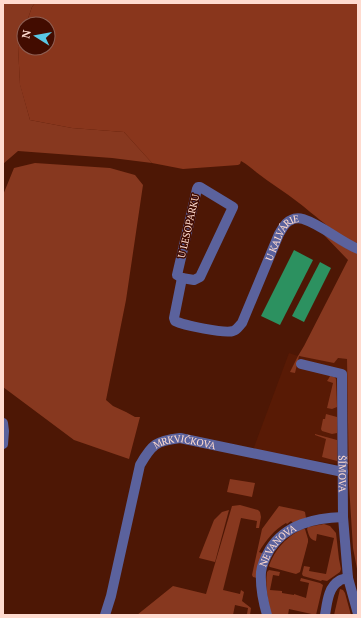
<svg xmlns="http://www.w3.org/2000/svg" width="361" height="618" viewBox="0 0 361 618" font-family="'PT Serif',serif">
<rect width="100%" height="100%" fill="#4d1705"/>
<path fill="#581a05" d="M289 353 298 356 338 358 347 359 349 466 253 450Z"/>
<g fill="#87381f">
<path d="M3 3H35L32 7 26 24H24V30L18 46 20 84 30 120 72 128 124 132 152 163 112 158 18 151 3 164Z"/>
<path d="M35 163 110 168 135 175 143 185 126 300 106 400 113 406 126 412 135 417H140L129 459 74 440 3 387V195L14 168Z"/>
<path d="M324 235 349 250 358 253V574L353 548 349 485 347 359 338 358 334 363 299 356 295 373 290 372 298 356 304 346 348 260Z"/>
<path d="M330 376C334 377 336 377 336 380L337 407 332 409 327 408 333 383 327 381 329 378Z"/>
<path d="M326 414 337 417V433L332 434 322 431 321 429 323 419H325Z"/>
<path d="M315 434 337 440V461L322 457 326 439 315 435Z"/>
<path d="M230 479 255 483 252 497 227 492Z"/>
<path d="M240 505 258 510 260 512 261 517 259 528H256L257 521 241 518 223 590 240 594 241 590 244 592 242 601 251 608 250 615H246L247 614 248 608 235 605 233 615H137L173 586 206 594 232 506Z"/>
<path d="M279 506 303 511 305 512 306 518 293 523 291 521 287 524 286 523C274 530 266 540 259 552L264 554 257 578 253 577 252 575 262 529Z"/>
<path d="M229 510 215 562 199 558 214 520 222 512Z"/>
<path d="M324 524 330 526 336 533 339 559 341 569 340 572 327 581 322 580 321 581 303 576 302 574 304 566 310 567 309 571 326 574 334 538 317 534 316 541C309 539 309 535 307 529L308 527Z"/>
<path d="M303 529H305L308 539V542L300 572 296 574 270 567 269 566C274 550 288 535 303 529Z"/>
<path d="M269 570 280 572 279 576 273 575 270 590 282 591V593L294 595V594L306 598 309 583 300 581 301 578 320 583 323 585 316 615 289 609 288 615H271C268 600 265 587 267 572Z"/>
<path d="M340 589 343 590 345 593 351 615H334Z"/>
</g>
<path fill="#89361c" d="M35 3H358V243C345 243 310 211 299 203 285 192 270 183 256 172 251 168 247 164 241 161L240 164 238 165 183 169 152 163 124 132 72 128 30 120 20 85 18 46 24 30V48H48V24H26L32 7Z"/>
<g fill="#2c9160">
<path d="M294 250 313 260 280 325 261 316Z"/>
<path d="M320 262 331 268 304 322 292 316Z"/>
</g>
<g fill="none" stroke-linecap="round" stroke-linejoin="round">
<g stroke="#5b629d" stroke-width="10">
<path d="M198 187H200L233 207 200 277 194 280 182 278 177 275 197 189Z"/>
<path id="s1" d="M182 278 174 318 175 321C183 325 225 334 233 331 237 330 239 326 242 323L279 234C282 229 285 222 291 220 295 218 299 218 303 219 322 225 339 241 358 249"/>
<path id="s2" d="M301 364 342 374 343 517 348 578 358 614"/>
<path d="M3 423 4 431 3 444"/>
<path id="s3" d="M105 615 111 596 140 465C152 444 156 441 180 438L343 472"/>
<path id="s4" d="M267 615C263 601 260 587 261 572 262 564 266 556 270 549 286 524 315 518 343 517"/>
<path d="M325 615C327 604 328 587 339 581 341 579 345 579 348 578"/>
</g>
</g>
<g text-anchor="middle" stroke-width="3" stroke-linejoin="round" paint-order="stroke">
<g font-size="10" fill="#ffdbcf" stroke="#420c00">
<text transform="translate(188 226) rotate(-77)" y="4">U LESOPARKU</text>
<text dy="4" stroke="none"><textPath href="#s1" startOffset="211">U KALVÁRIE</textPath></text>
<text dy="4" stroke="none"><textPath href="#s3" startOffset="210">MRKVIČKOVA</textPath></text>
<text dy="4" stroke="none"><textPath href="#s2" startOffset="142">ŠÍMOVA</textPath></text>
<text dy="4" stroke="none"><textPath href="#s4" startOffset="76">NEVANOVA</textPath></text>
</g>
</g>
<rect width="361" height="618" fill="none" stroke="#ffdbcf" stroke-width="8"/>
<g transform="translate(36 36) rotate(281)"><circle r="19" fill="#420c00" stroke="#8e5f53"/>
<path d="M0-3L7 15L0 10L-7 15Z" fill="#5ac8e5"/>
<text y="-6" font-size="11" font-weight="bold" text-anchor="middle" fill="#ffdbcf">N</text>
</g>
</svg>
